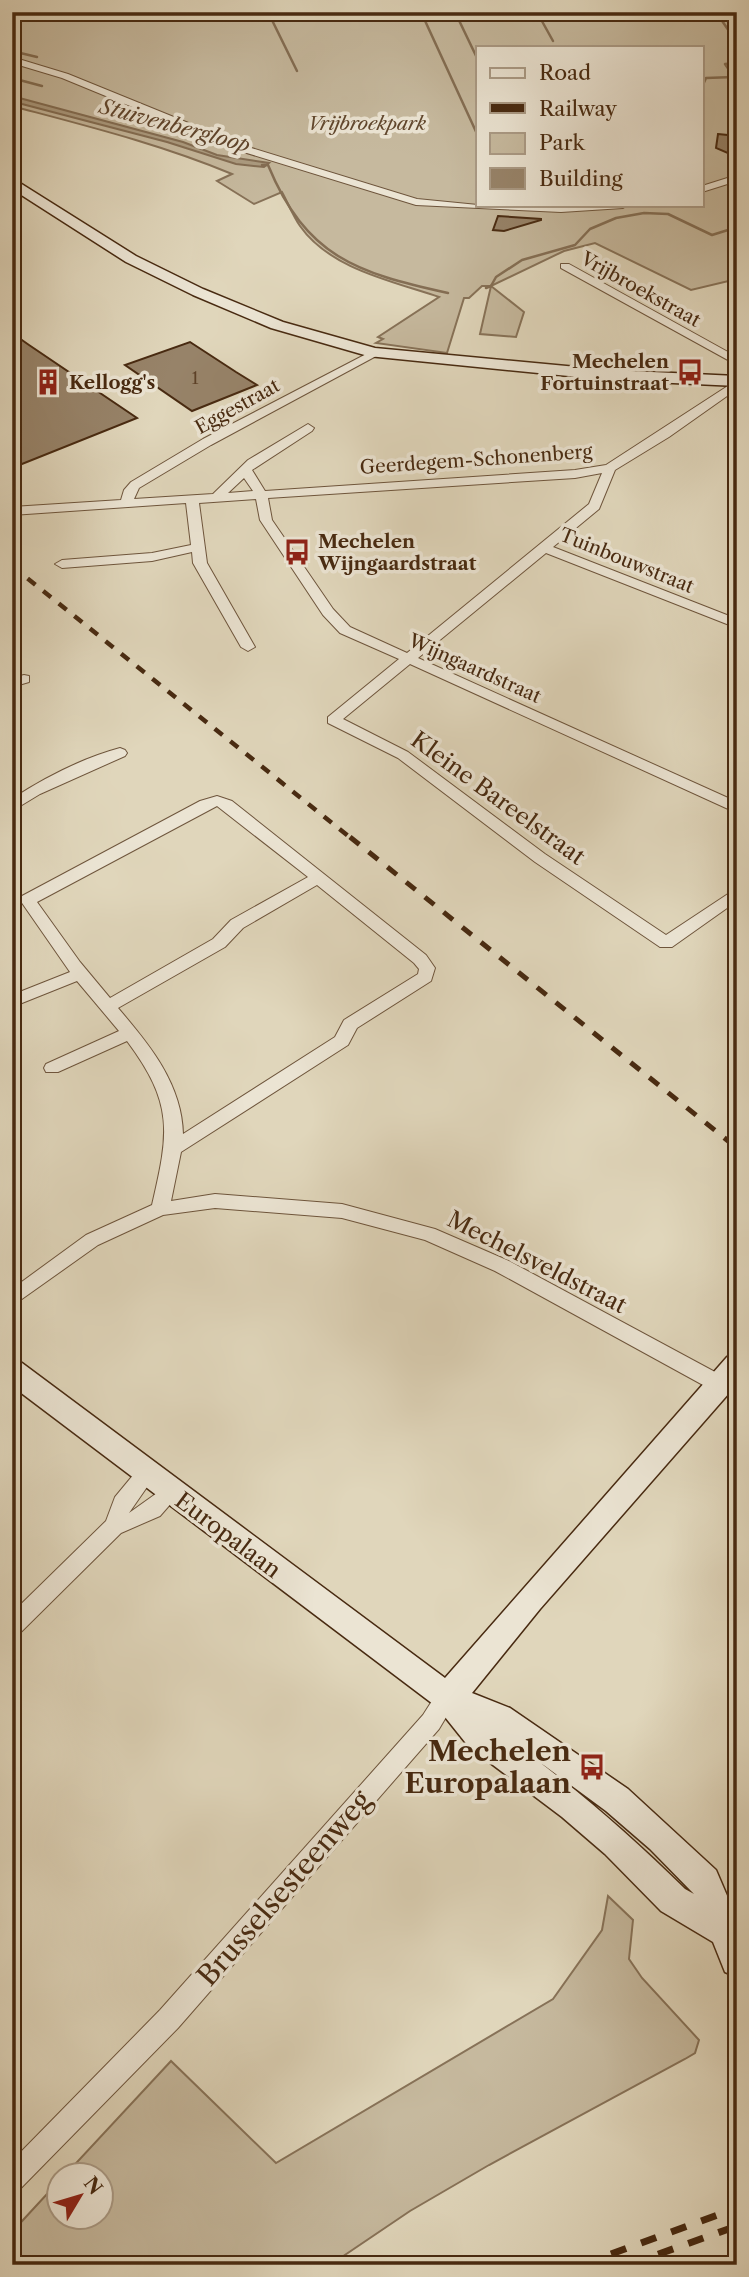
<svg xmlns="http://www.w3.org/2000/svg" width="749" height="2277" viewBox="0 0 749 2277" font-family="'Libre Caslon Text',serif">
<rect width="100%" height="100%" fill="#e0d6bb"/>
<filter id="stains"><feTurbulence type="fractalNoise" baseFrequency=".00286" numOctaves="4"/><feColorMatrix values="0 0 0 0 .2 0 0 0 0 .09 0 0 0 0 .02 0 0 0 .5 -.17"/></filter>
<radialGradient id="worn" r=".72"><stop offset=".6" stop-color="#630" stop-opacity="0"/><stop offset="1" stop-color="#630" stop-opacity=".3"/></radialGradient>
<g fill="#c6b99e" stroke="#877258" stroke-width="2" fill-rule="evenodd">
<path d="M12 12H737V279L691 290 595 243 564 251 491 286H482L469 298H464L447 353 376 343 383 339 378 337 439 297C392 281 330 269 300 226 293 216 288 203 282 192L254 204 217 181 232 174C160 144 87 126 12 106ZM478 47H702V205H478Z"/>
<path d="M491 286 524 312 516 337 480 334Z"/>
<path d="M608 1896 633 1920 629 1959 642 1978 699 2040 695 2053 685 2059 489 2165 410 2211 330 2265H12V2232L59 2181 60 2218H102V2176L65 2175 171 2061 276 2163 553 1999 602 1930Z"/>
</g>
<path fill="#ac9c81" stroke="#846e54" stroke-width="2" d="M12 96 183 142 217 155 269 163 264 167 236 164 167 142 22 104 12 101Z"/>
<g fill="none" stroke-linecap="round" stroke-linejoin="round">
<g stroke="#846e54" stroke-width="2.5">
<path d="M268 12 297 71"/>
<path d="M421 12 478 136"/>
<path d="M455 12 478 60"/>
<path d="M716 12 729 31"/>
<path d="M12 14 24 18"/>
<path d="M731 33 737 41"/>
<path d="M553 41 538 14 564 12"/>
<path d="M12 51 37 57"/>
<path d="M12 78 42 86"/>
<path d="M702 87 706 78 734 77 725 64 737 63"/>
<path d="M262 165H268C306 257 357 273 448 293"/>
<path d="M486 288 491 286 496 277 522 260 575 245 590 229 616 218 644 213 668 214 712 235 728 230 737 221"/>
</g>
</g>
<g fill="#978369" stroke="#482a11" stroke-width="2">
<path d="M718 134 737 136V157L716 148Z"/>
<path d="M498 216 541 219V220L504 231 493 230Z"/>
<path d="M12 333 29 345 137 418 12 468Z"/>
<path d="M190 342 236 372 257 385 192 411 125 365Z"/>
</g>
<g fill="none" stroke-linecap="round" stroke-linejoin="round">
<g stroke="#6e553c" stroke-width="2">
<g id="street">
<path d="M12 57 68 74 245 146 417 199 478 205H628L623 208 561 212 416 205 237 150 62 78 12 63Z"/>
<path d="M737 175V181L702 192V186Z"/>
<path d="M561 264H569L737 357V365L561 268Z"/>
<path d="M374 350 378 351V355L211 445 139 488 134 499 213 494 248 460 308 424 314 428 312 431 252 470 265 491 575 470 606 465 737 380V389L669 437 615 470 599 509 553 547 737 619V628L546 553 418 658 737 802V813L410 664 343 719 408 752 545 854 666 935 737 888V901L672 947H660L535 862 398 758 328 723V717L399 659 340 633 323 615 260 520 256 499 199 503 207 563 255 647 248 651 241 647 193 563 192 552 152 561 62 568 55 564 62 560 152 553 191 545 186 503 12 515V507L121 500 124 490 131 482 203 439ZM602 473 589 504 407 653 350 627 333 609 272 520 268 498 575 478ZM244 478 253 491 228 493Z"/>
<path d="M731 457H737V465L731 463Z"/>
<path d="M24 675 29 676V682L12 687V678Z"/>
<path d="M120 748 125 750 127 753 125 756 40 794 12 811V799C44 778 83 758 120 748Z"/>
<path d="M217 796 232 801 426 955 435 968 431 981 357 1028 348 1045 181 1152 171 1201 215 1194 342 1204 435 1229 509 1261 728 1379 731 1385 728 1391 721 1393 714 1391 495 1271 425 1240 342 1218 215 1208 163 1215 98 1245 12 1306V1289L86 1235 152 1205C169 1132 174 1104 127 1041L58 1072H46L44 1068 46 1064 119 1031 77 981 12 1007V995L70 972 20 900 22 896 200 801ZM217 806 308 877 231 920 213 939 110 998 80 962 37 902ZM317 885 414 963 419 969 418 974 344 1020 335 1037 183 1134C182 1084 149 1044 118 1008L225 947 243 928Z"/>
<path d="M146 1465 153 1468 156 1474 129 1513 171 1483 178 1486 181 1492 160 1516 121 1533 19 1634 12 1636V1613L106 1521 115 1497 139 1468Z"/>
<path d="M447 1687 455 1690 458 1697 439 1729 178 2028 21 2188 12 2192V2161L160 2010 423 1715 439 1690Z"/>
</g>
</g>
<g stroke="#482a11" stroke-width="3">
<g id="secondary">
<path d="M12 178 136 256 203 289 283 322 375 348 609 370 737 376V386L609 380 368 356 271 328 193 295 126 262 12 189Z"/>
<path d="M737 1354V1384L540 1609 472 1693 510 1708 628 1789 716 1870 737 1919V1977L725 1972 713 1942 661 1911 605 1854 562 1817 469 1747 437 1707 12 1386V1360L22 1363 445 1678 727 1357ZM526 1752 606 1811 650 1849 694 1894 685 1889C634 1839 583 1794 526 1752Z"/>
</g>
</g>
<use href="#street" fill="#ebe4d3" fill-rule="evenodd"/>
<use href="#secondary" fill="#ebe4d3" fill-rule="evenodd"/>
<path stroke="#482a11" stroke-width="4.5" stroke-dasharray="10 10" stroke-linecap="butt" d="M12 566 352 839"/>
<path stroke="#482a11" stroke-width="5" stroke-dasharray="12 12" stroke-linecap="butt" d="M350 837 737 1148"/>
<g stroke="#482a11" stroke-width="7" stroke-dasharray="16 16" stroke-linecap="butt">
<path d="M581 2265 737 2208"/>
<path d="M628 2265 737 2226"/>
<path d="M732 2265 737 2263"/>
</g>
</g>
<defs>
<g id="bus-bare" transform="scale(2.1)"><path d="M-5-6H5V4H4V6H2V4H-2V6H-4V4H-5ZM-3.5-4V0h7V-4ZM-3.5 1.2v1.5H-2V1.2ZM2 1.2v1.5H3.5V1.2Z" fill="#8f2418" stroke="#ebe4d3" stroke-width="2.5" paint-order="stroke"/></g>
<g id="building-bare" transform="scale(2.1)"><path d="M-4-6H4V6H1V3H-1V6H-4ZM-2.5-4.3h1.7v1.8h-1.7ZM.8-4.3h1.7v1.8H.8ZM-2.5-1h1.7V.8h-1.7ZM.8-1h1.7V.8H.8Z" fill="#8f2418" stroke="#ebe4d3" stroke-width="2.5" paint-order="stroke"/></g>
</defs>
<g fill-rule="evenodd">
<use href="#bus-bare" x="690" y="372"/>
<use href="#building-bare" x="48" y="382"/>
<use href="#bus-bare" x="297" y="552"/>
<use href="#bus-bare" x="592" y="1767"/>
</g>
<g text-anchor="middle" stroke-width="7" stroke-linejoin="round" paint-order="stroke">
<g font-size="16" fill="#5c4027">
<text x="195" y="384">1</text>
</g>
<g font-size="19" font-style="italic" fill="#61472d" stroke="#ebe4d3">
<text x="367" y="130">Vrijbroekpark</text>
</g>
<g font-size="19" fill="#482a11" stroke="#ebe4d3">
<text transform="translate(641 289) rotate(29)" y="7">Vrijbroekstraat</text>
<text transform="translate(237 406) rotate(-29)" y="7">Eggestraat</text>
<text transform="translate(476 459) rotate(-4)" y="7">Geerdegem-Schonenberg</text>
<text transform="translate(627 560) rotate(22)" y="7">Tuinbouwstraat</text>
<text transform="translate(475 668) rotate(24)" y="7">Wijngaardstraat</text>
</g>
<g font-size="19" font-weight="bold" fill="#482a11" stroke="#ebe4d3" text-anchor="start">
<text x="669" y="368" text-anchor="end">Mechelen<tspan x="669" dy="22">Fortuinstraat</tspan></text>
<text x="69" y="389">Kellogg's</text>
<text x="318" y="548">Mechelen<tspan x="318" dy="22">Wijngaardstraat</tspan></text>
</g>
<g font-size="21" font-style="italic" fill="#61462d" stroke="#ebe4d3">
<text transform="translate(175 126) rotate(15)" y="7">Stuivenbergloop</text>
</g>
<g font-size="23" fill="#482a11" stroke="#ebe4d3">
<text transform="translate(498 798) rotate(36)" y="8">Kleine Bareelstraat</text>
<text transform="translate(537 1262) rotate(27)" y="8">Mechelsveldstraat</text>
<text transform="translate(228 1535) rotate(37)" y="8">Europalaan</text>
</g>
<g font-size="28" font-weight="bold" fill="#482a11" stroke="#ebe4d3" text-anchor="end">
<text x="571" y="1761">Mechelen<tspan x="571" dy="32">Europalaan</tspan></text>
</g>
<g font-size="28" fill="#482a11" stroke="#ebe4d3">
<text transform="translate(284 1888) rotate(-49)" y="10">Brusselsesteenweg</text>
</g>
</g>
<rect width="749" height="2277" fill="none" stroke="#e0d6bb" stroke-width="42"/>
<rect x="14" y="14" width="721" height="2249" fill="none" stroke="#482a11" stroke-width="3.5"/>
<rect x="21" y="21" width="707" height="2235" fill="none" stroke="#482a11" stroke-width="2"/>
<rect x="476" y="46" width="228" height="161" fill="#ebe4d3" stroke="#aa9a85" stroke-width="2"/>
<rect x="490" y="68" width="35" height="10" fill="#ebe4d3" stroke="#aa9a85" stroke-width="2"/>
<text x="539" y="80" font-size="21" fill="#482a11">Road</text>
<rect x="490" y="103" width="35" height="10" fill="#482a11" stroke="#aa9a85" stroke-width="2"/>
<text x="539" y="116" font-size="21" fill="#482a11">Railway</text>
<rect x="490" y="133" width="35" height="21" fill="#c6b99e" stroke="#aa9a85" stroke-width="2"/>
<text x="539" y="150" font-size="21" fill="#482a11">Park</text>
<rect x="490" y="168" width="35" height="21" fill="#978369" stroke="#aa9a85" stroke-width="2"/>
<text x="539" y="186" font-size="21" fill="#482a11">Building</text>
<g transform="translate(80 2196) rotate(52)"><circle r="33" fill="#ebe4d3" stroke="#aa9a85" stroke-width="2"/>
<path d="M0-5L12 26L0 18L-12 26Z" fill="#8f2418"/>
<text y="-10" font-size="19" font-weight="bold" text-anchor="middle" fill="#482a11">N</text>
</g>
<rect width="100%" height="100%" filter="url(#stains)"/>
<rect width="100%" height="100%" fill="url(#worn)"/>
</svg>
